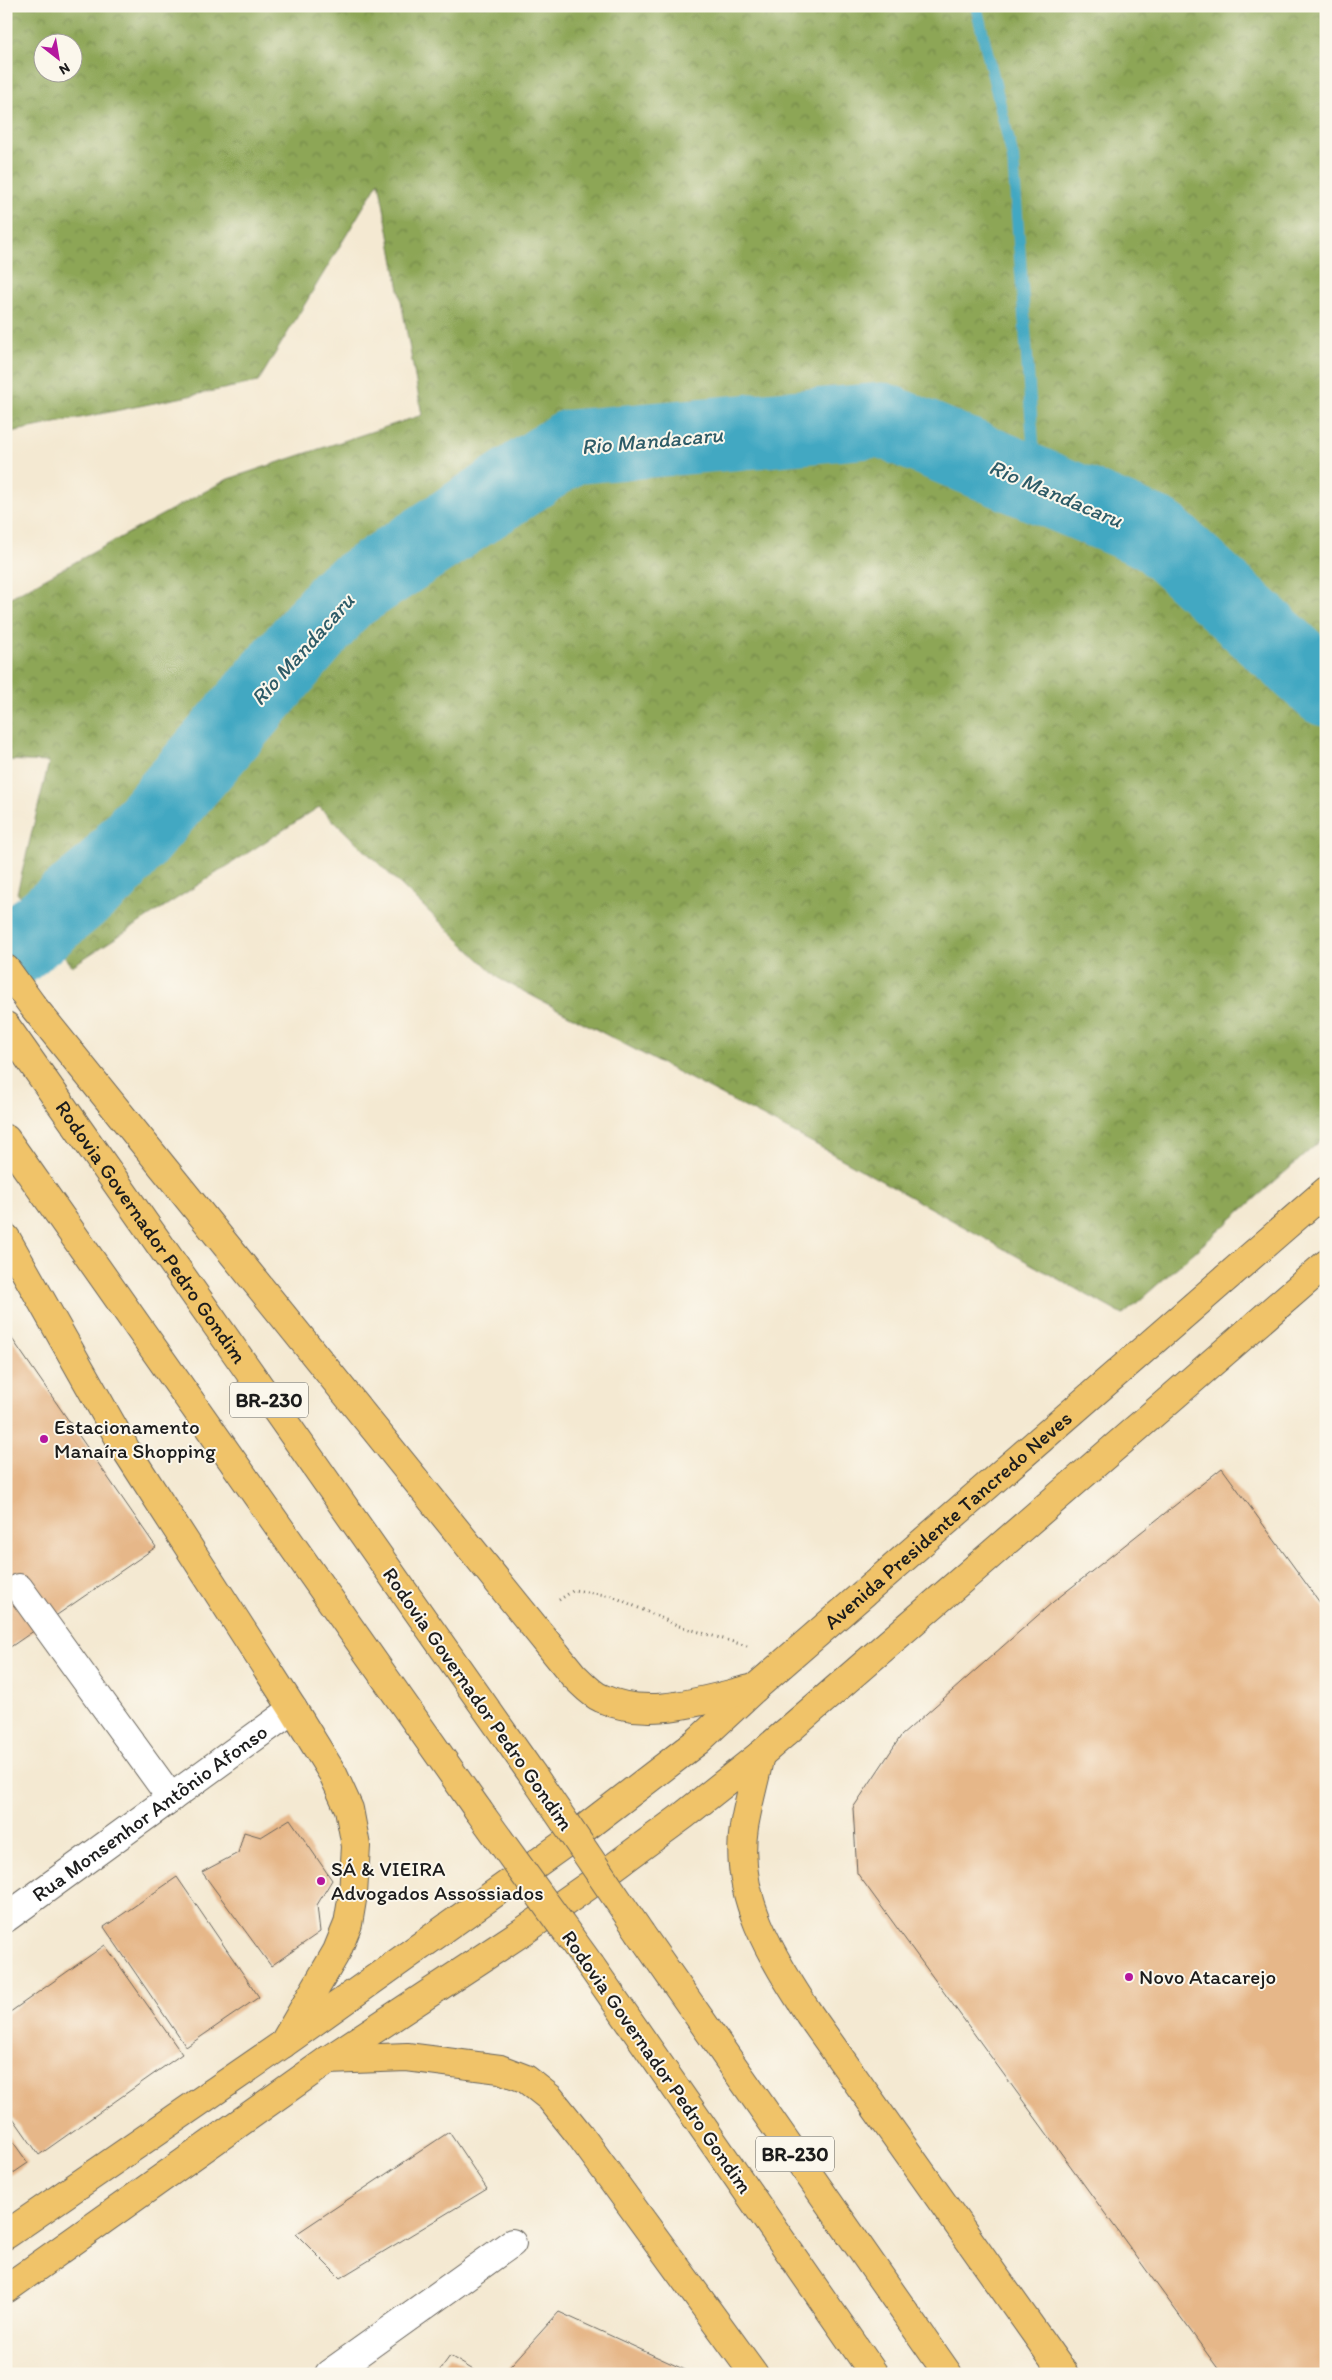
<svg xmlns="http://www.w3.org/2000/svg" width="1332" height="2380" viewBox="0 0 1332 2380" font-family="Itim,sans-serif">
<defs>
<pattern id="forest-crowns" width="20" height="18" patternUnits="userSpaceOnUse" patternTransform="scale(1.25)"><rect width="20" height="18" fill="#8da657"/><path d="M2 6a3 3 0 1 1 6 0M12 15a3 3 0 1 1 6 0" fill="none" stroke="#728647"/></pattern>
</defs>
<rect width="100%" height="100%" fill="#fbf7ec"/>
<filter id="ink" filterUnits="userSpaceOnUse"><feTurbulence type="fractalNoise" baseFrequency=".02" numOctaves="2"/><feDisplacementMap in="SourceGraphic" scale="10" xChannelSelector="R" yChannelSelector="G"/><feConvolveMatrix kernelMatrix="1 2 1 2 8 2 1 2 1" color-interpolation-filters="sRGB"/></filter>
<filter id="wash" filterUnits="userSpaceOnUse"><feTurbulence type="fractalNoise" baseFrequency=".0096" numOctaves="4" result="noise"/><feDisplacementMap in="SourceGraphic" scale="20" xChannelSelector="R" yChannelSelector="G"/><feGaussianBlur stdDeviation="1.12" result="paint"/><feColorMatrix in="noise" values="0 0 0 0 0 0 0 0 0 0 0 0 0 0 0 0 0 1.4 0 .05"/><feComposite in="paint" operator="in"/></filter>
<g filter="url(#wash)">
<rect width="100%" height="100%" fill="#f4e9d2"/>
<path fill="url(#forest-crowns)" stroke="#54613a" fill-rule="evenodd" d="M6 6H1326V1136L1123 1315 813 1143 500 979 319 807 72 966 17 893 49 762 6 760V603L9 598 228 479 422 415 379 181 258 382 6 433ZM42 42H72V72H42Z"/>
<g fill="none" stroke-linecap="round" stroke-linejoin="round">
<path stroke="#42a8c2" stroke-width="12" d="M976 6 1013 158 1036 485"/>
<path stroke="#42a8c2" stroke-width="75" d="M6 956 106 873 343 597 570 447 882 420 1157 535 1326 689"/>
</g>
<g id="blocks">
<g fill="#e6b789">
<path d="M6 1330 156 1547 6 1650Z"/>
<path d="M1222 1468 1326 1611V2374H1222L857 1873 853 1808 901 1736 1053 1602Z"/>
<path d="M290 1819 332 1880 317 1905 320 1932 271 1966 202 1872 238 1853 244 1832 261 1837Z"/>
<path d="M177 1877 259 1997 186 2047 104 1927Z"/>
<path d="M105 1945 182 2054 39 2155 6 2108V2015Z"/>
<path d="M6 2132 28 2163 6 2178Z"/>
<path d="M449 2132 487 2189 340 2278 296 2234Z"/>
<path d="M559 2312 694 2374H503Z"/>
<path d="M450 2356 480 2374H437Z"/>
</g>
</g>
</g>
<g filter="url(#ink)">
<use href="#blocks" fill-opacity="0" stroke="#68645c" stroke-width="1"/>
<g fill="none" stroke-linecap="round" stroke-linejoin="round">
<g stroke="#68645c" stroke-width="30">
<g id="minor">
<path d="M19 1588 171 1798"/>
<path id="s1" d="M6 1918 293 1709"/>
<path d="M329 2374 512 2243"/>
</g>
</g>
<g stroke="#68645c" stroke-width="30">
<g id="major">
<path d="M760 1755C755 1779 748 1803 744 1827 733 1897 773 1958 809 2014L1064 2374"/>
<path id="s2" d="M6 2235 283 2044 564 1844 698 1741 755 1688 1326 1191"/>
<path d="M6 2289 328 2060 525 1930 588 1886 683 1816 760 1755 1326 1264"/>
</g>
</g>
<g stroke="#68645c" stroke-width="30">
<g id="highway">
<path d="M6 969 32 1005 574 1676C582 1683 591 1694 601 1698 649 1721 706 1699 755 1688"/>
<path id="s3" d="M6 1026 532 1774"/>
<path d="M6 1139 478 1810"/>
<path d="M6 1238 126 1450 293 1709 333 1774 349 1809 356 1846 353 1894 348 1924 337 1951 283 2044"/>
<path d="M641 1934 948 2374"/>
<path d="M591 1966 874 2374"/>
<path d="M328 2060 407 2057 500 2069 526 2079 550 2098 579 2134 754 2374"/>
</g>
</g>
<path stroke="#68645c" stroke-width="3" stroke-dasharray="1 4" stroke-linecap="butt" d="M559 1600 574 1590 612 1596 679 1626 747 1646"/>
<use href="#minor" stroke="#fff" stroke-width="28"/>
<use href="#major" stroke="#f0c369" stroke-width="28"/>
<use href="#highway" stroke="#f0c369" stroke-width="28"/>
<g stroke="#68645c" stroke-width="30" stroke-linecap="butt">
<g id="highway-bridge">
<path d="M532 1774 641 1934"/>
<path d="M478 1810 591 1966"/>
</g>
</g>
<use href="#highway-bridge" stroke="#f0c369" stroke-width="28"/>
</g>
</g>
<g fill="#b5179e" stroke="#fbf7ec" stroke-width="2">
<circle cx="44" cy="1439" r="5"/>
<circle cx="321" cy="1881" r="5"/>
<circle cx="1129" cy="1977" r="5"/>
</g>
<g text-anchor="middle" stroke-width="4" stroke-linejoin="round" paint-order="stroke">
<g fill="#fbf7ec" stroke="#5f5e5a" stroke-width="1">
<rect x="230" y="1382.5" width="78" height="35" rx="4"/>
<rect x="756" y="2136.5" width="78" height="35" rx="4"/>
</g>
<g font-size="20" font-weight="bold" fill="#1c1c1c">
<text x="269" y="1407">BR-230</text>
<text x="795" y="2161">BR-230</text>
</g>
<g font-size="21" fill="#1c1c1c" stroke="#fbf7ec">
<text dy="7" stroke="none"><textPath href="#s3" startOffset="252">Rodovia Governador Pedro Gondim</textPath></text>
<text dy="7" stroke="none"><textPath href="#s2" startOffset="1184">Avenida Presidente Tancredo Neves</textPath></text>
<text transform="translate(478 1699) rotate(55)" y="7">Rodovia Governador Pedro Gondim</text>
<text dy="7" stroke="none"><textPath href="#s1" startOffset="178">Rua Monsenhor Antônio Afonso</textPath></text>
<text transform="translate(657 2062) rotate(55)" y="7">Rodovia Governador Pedro Gondim</text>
</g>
<g font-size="21" fill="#1c1c1c" stroke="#fbf7ec" text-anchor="start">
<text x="54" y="1434">Estacionamento<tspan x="54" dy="24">Manaíra Shopping</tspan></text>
<text x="331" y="1876">SÁ &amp; VIEIRA<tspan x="331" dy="24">Advogados Assossiados</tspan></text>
<text x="1139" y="1984">Novo Atacarejo</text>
</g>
<g font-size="22" font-style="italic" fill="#2d5b67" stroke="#fbf7ec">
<text transform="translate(652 440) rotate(-5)" y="8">Rio Mandacaru</text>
<text transform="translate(1056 493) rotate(23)" y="8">Rio Mandacaru</text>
<text transform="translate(302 649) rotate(-48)" y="8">Rio Mandacaru</text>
</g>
</g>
<rect width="1332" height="2380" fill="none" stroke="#fbf7ec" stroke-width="25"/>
<g transform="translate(58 58) rotate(149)"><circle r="24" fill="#fbf7ec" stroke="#a29f99"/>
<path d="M0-4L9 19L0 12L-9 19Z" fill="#b5179e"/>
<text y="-8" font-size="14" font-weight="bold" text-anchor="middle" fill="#1c1c1c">N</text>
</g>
</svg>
